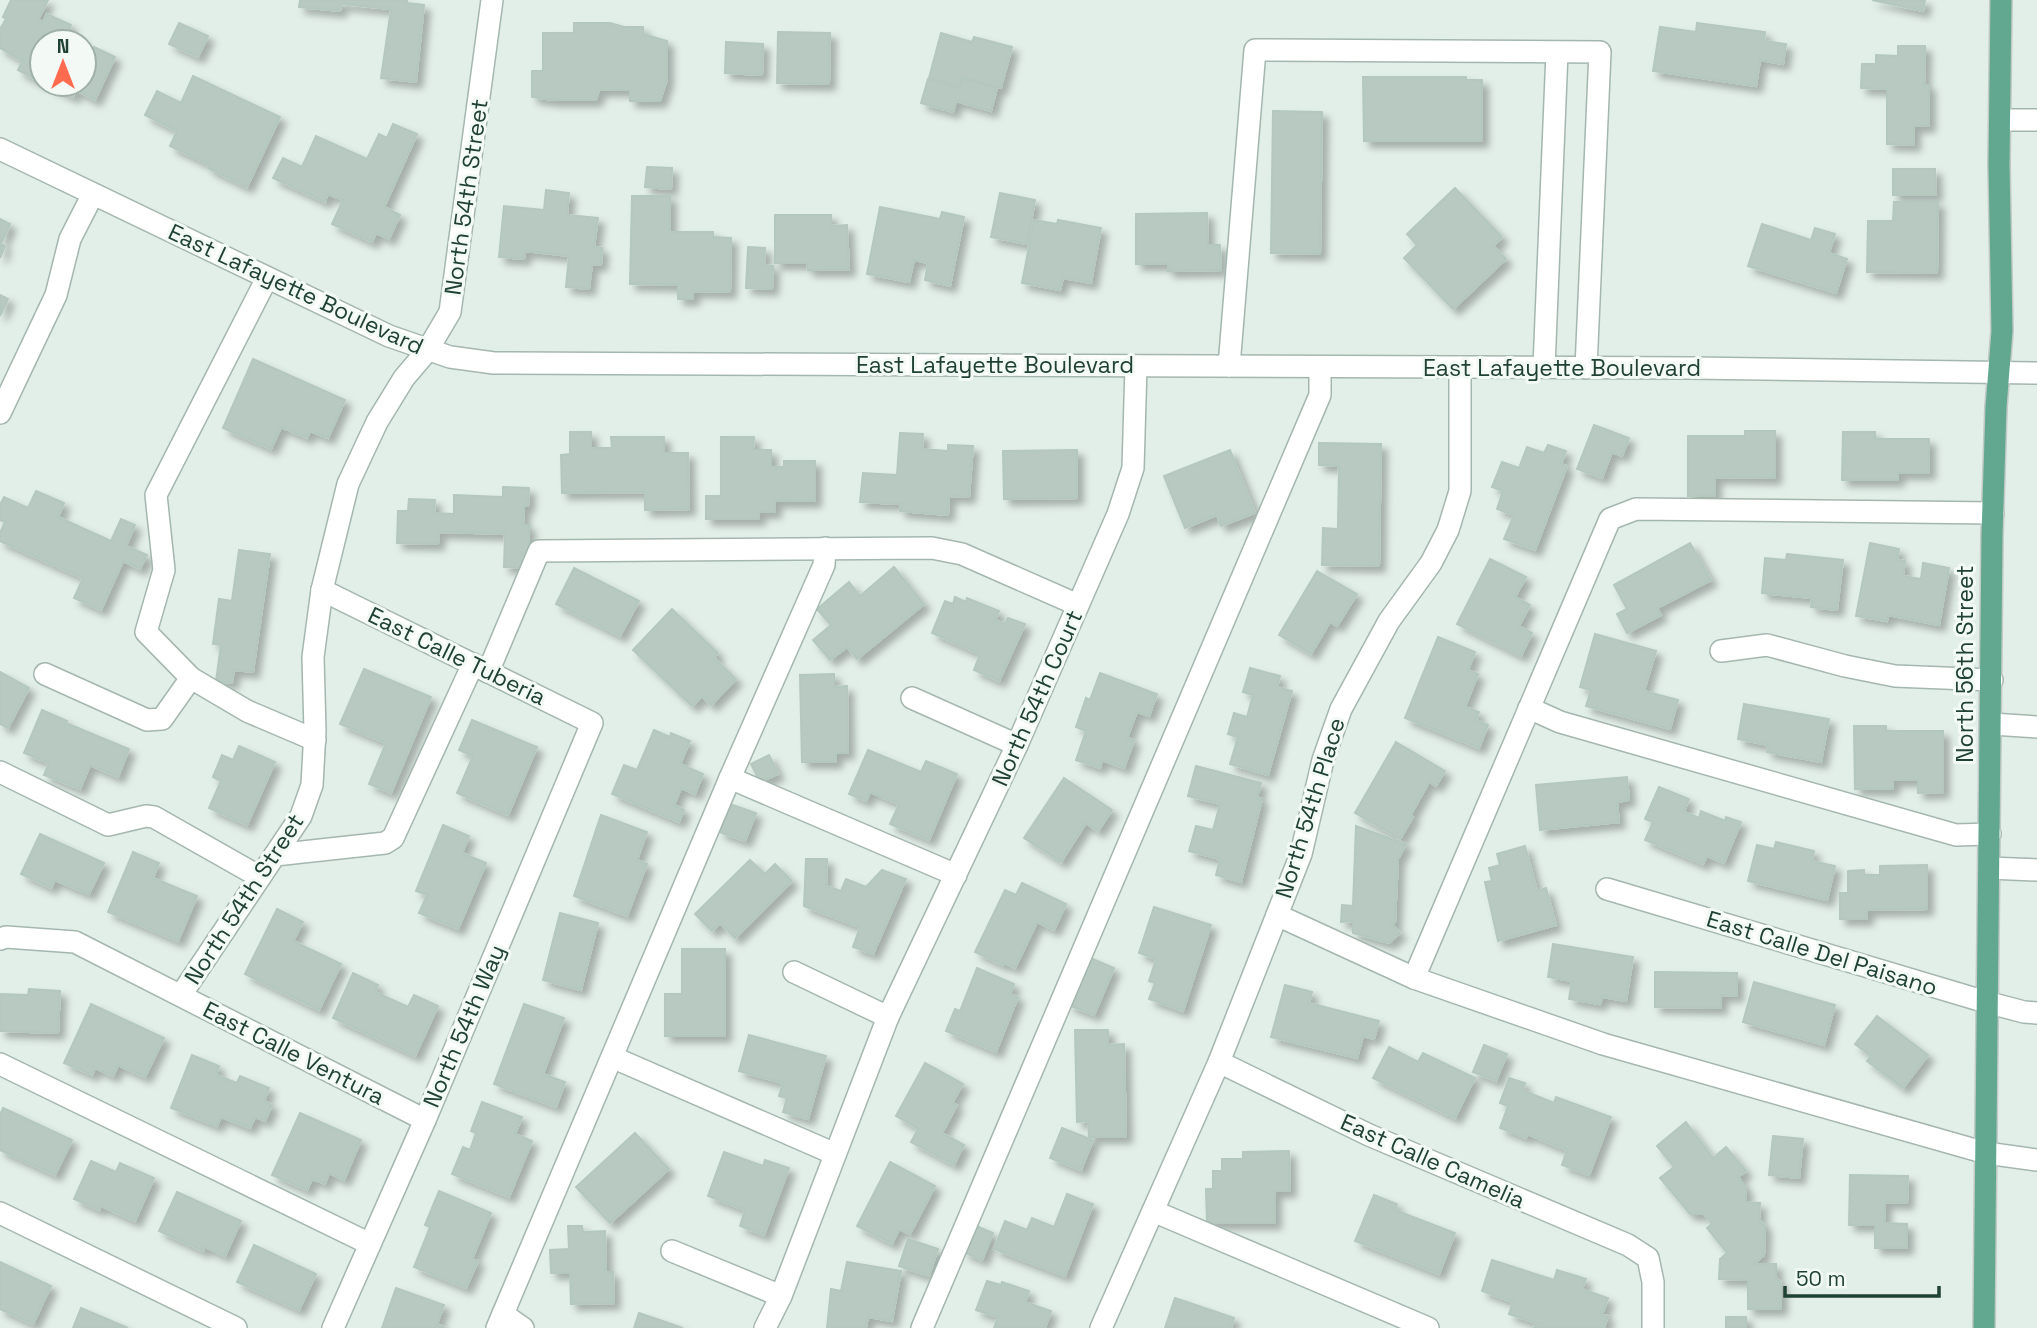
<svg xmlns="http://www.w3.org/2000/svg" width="2037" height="1328" viewBox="0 0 2037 1328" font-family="'Space Grotesk',sans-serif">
<defs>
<filter id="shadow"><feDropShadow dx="6" dy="6" stdDeviation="3.5" flood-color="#0004"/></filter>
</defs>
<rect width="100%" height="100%" fill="#e2eee8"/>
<g fill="#b7c9c0" stroke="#b4c8be" stroke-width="2" filter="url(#shadow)">
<path d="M11 0H48L38 20 43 22 47 14 71 25 67 33 83 41 42 42V83L18 70 22 61 0 48V29L6 19 3 17Z"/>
<path d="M300 0H407V3L424 5 416 82 381 78 391 9 341 4 340 11 299 7Z"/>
<path d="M1872 0H1925L1923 11Z"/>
<path d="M179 23 208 36 198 57 169 44Z"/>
<path d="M574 23H610L624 27H643V34L667 41V80L660 101H630V90H599L596 100H553L532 97V71H543V33H574Z"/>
<path d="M1697 23 1765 32 1764 41 1786 44 1783 64 1760 60 1756 86 1653 71 1660 27 1696 32Z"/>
<path d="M778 32 830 33 829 84 777 83Z"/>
<path d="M941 33 972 42 974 37 1012 47 1001 88 962 77 960 86 929 78Z"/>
<path d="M726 42 763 44 762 75 725 73Z"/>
<path d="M1898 46H1925L1924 85H1929V126H1914V145L1887 144V89L1861 88 1862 64H1876V55L1898 56Z"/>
<path d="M94 47 115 57 95 100 76 90 73 97 48 85 84 84V49L92 53Z"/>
<path d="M193 76 280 117 247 187 208 168 210 165 170 146 177 131 145 115 157 91 181 103Z"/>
<path d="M1363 77H1466V80H1482V141H1364Z"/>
<path d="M928 79 960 88 963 79 997 88 991 111 956 101 953 112 921 103Z"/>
<path d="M1273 111 1322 112 1320 254 1271 253Z"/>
<path d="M393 124 417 134 384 207 400 215 389 239 376 233 372 242 332 224 343 200 328 194 325 202 273 178 283 158 302 167 316 136 367 159 379 134 387 138Z"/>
<path d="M647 167 672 168 671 189 645 187Z"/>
<path d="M1893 169H1935L1936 195H1893Z"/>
<path d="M1455 188 1502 237 1493 246 1506 259 1453 309 1404 258 1417 245 1407 234Z"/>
<path d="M546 190 569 193 567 215 598 218 594 247 602 248 601 265 592 264 589 289 566 287 569 256 525 251 524 259 499 257 504 206 544 210Z"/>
<path d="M1000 193 1035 200 1027 244 991 237Z"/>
<path d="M632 196H670V232H713V237L731 238 730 292 693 291V299H678V285L630 284Z"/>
<path d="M1894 202H1938L1937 273 1867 272 1868 221H1893Z"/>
<path d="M880 207 940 219 942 212 964 217 950 286 925 280 928 263 914 260 909 282 867 274Z"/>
<path d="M1207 213 1208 245H1220L1221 270 1168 271V264H1136V214Z"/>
<path d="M775 215H831V226L847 225 849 270H808L807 263H775Z"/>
<path d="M0 219 10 224 1 244 5 246 0 258Z"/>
<path d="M1034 220 1057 224 1058 220 1101 228 1091 283 1063 278 1060 290 1022 283Z"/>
<path d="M1762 224 1811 240 1815 228 1835 234 1829 253 1847 259 1836 293 1748 266Z"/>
<path d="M748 247 765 248 764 265 773 266 772 289 746 288Z"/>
<path d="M0 295 8 299 0 316Z"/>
<path d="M253 359 345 400 328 438 310 431 307 438 281 427 271 449 223 428Z"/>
<path d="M1594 425 1629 438 1622 456 1612 452 1602 478 1577 469Z"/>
<path d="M1745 431H1775V478L1715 477V496H1688V436H1745Z"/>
<path d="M570 432H591V448H612L611 437H664V453H688L689 509 645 510V492L562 493 561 455 570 454Z"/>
<path d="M1843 432H1875V439H1929V473H1898V480H1842Z"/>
<path d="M900 433 923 434 922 449 948 451V445L973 446 969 497 949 496 948 515 900 511 901 504 860 502 863 473 897 475Z"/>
<path d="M721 437H754L753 450H771V467H784V461H815V501H775V512H759V519H706V496H721Z"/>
<path d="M1319 443 1381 444 1379 566 1322 565 1323 528 1338 529 1339 466 1319 465Z"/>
<path d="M1548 445 1566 451 1561 464 1567 466 1535 550 1504 539 1514 515 1497 509 1503 491 1492 487 1502 462 1519 468 1527 447 1544 453Z"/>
<path d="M1077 450V498L1004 499 1003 451Z"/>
<path d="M1230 450 1255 513 1221 526 1217 515 1185 528 1164 476Z"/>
<path d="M503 487 529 488 528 506H524L523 525H529L528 568 504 567 505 534 439 532 438 544 397 543 398 511H408L409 499 435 500 434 513 454 514V495L503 497Z"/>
<path d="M36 491 64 503 58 517 111 541 121 519 135 525 126 546 147 555 140 569 123 561 101 610 74 598 83 578 0 541V533L5 522 0 520V505L4 497 28 508Z"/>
<path d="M1690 543 1711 580 1657 608 1661 615 1627 633 1617 614 1627 609 1614 585Z"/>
<path d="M1870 543 1899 549 1897 560 1905 561 1903 576 1921 579 1923 563 1949 568 1939 625 1888 615 1887 621 1856 616Z"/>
<path d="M239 550 270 554 253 672 234 670 232 683 216 681 221 645 213 644 219 599 232 601Z"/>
<path d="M1787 554 1843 560 1837 610 1811 607 1812 598 1762 593 1765 558 1786 560Z"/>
<path d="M1490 559 1526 577 1515 597 1530 605 1519 626 1532 633 1521 656 1457 624Z"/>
<path d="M894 567 924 604 857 659 847 647 830 660 813 640 831 625 817 609 849 582 860 596Z"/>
<path d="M574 568 639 601 620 636 556 604Z"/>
<path d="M1317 571 1357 594 1337 626 1330 622 1311 654 1279 635Z"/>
<path d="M955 597 966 602 967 598 999 611 995 620 1005 624 1008 618 1025 624 999 681 974 670 980 654 932 633 945 601 953 604Z"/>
<path d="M672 609 718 653 714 658 736 679 711 705 702 696 692 706 633 650Z"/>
<path d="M1595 634 1656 651 1644 691 1678 700 1670 729 1586 706 1591 690 1580 687Z"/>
<path d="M1438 637 1475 652 1468 670 1478 674 1465 707 1479 712 1476 720 1488 725 1479 748 1405 718Z"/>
<path d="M1250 668 1280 676 1277 687 1292 691 1268 775 1230 764 1238 737 1228 734 1234 713 1247 717 1253 695 1243 692Z"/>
<path d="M364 669 431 697 391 793 369 784 386 743 340 724Z"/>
<path d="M0 672 29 688 8 728 0 724Z"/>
<path d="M1100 673 1157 694 1149 716 1137 712 1127 738 1134 740 1124 768 1102 760 1100 768 1076 760 1086 731 1076 727 1086 698 1090 700Z"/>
<path d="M834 674V687L847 686 848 753H836V762H802L800 675Z"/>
<path d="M1744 704 1829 719 1821 762 1767 752 1768 745 1738 739Z"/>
<path d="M42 710 67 721 66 723 129 749 118 777 90 765 80 789 44 775 49 763 24 753Z"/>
<path d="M472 720 537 747 508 815 457 793 473 756 459 750Z"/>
<path d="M1854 726H1886V731H1943V792L1918 793V780H1893V789H1855Z"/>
<path d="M654 730 670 737 671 733 690 741 680 764 703 774 695 794 681 788 674 805 684 810 679 822 612 794 624 765 637 770Z"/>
<path d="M1396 742 1445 771 1436 786 1429 782 1410 816 1413 817 1400 839 1355 813Z"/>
<path d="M239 746 275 762 247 825 209 808 221 781 213 777 222 755 233 760Z"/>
<path d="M868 750 921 772 926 761 957 774 929 840 890 824 899 804 870 792 866 801 849 794Z"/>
<path d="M769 755 778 774 760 782 751 764Z"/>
<path d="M1196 766 1261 783 1257 798 1262 799 1241 882 1216 875 1220 859 1189 851 1196 826 1213 830 1220 804 1188 796Z"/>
<path d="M1627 777 1629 800 1617 802 1619 822 1540 830 1536 785Z"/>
<path d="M1064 778 1112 810 1098 831 1086 823 1061 862 1024 838Z"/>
<path d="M1659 787 1689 799 1684 812 1699 818 1701 811 1725 821 1726 817 1741 822 1724 863 1707 856 1703 864 1645 840 1653 822 1645 819Z"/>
<path d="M730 804 756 813 745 841 719 832Z"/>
<path d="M601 815 647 832 637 860 647 864 627 916 574 896Z"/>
<path d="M443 825 469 836 462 853 486 863 458 929 419 913 427 895 416 891Z"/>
<path d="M1356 826 1406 844 1398 859 1395 923H1391L1400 933 1389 943 1353 933V921L1341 922 1342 905 1353 906Z"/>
<path d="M40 834 104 863 89 894 55 880 51 888 21 874Z"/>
<path d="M1776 842 1814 851 1812 861 1835 866 1827 900 1748 881 1757 845 1774 849Z"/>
<path d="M1525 846 1537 891 1546 888 1556 925 1498 941 1485 882 1492 881 1489 868 1500 865 1497 854Z"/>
<path d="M133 852 159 863 153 878 197 896 178 941 108 912Z"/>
<path d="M806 859H827L826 886 841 891 846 879 866 887 882 870 906 879 873 954 853 947 860 927 804 906Z"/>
<path d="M750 860 765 874 775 864 792 881 735 938 720 923 712 931 695 914Z"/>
<path d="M1927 865V909L1867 910V919H1840V893H1848V871L1864 870V875H1880V866Z"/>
<path d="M1022 883 1066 904 1054 930 1037 922 1015 968 1004 963 1003 965 975 952 1005 890 1016 895Z"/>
<path d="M1154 907 1211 925 1183 1011 1149 999 1155 983 1149 981 1156 959 1139 953Z"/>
<path d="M277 909 303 922 293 941 341 964 319 1010 245 974Z"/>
<path d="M560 913 598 923 581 990 543 980Z"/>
<path d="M1553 944 1633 957 1626 1001 1602 997 1600 1004 1569 999 1572 981 1548 977Z"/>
<path d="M682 949H725V1036H665V994H682Z"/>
<path d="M1088 957 1114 968 1094 1015 1068 1005Z"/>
<path d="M977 968 1014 984 1010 994 1018 997 996 1052 946 1031 955 1009 960 1011Z"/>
<path d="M1655 972 1737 973V996L1721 995V1008L1655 1007Z"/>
<path d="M353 973 378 985 375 992 408 1007 414 995 438 1006 415 1056 333 1018Z"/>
<path d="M1754 982 1835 1005 1824 1045 1743 1022Z"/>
<path d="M1285 985 1312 992 1309 1003 1379 1021 1374 1039 1363 1036 1357 1058 1271 1037Z"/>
<path d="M29 989 60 991 58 1033 0 1031V994L28 995Z"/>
<path d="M91 1004 164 1038 145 1077 118 1065 113 1076 95 1068 92 1075 64 1063Z"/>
<path d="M524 1004 564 1018 543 1074 565 1082 556 1107 494 1084Z"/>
<path d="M1877 1016 1928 1055 1903 1088 1867 1061 1871 1056 1855 1044Z"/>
<path d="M1075 1030H1108V1045L1124 1044 1126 1137H1089L1088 1121 1077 1122Z"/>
<path d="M749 1035 826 1056 808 1119 783 1112 787 1098 779 1096 783 1083 739 1071Z"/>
<path d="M1484 1045 1507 1054 1496 1081 1473 1072Z"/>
<path d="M1389 1047 1418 1062 1423 1053 1475 1078 1455 1118 1373 1078Z"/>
<path d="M192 1055 219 1066 216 1075 237 1083 240 1076 269 1088 264 1101 272 1105 265 1121 255 1117 250 1128 221 1117 217 1126 171 1108Z"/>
<path d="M925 1063 963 1084 952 1103 957 1105 942 1133 964 1145 954 1165 911 1142 918 1129 896 1116Z"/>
<path d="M1509 1078 1525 1083 1522 1090 1554 1103 1556 1097 1611 1117 1589 1175 1562 1165 1567 1150 1527 1134 1526 1138 1500 1128 1508 1106 1500 1103Z"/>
<path d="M482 1102 522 1117 515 1134 532 1141 509 1197 452 1174 463 1147 470 1150 476 1133 471 1131Z"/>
<path d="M3 1108 72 1140 55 1175 0 1150V1115Z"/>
<path d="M300 1113 361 1140 344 1180 329 1173 325 1184 312 1179 307 1190 272 1175Z"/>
<path d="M1686 1122 1713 1158 1726 1147 1746 1171 1738 1177 1746 1188V1202L1760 1203 1759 1219 1765 1226 1764 1255 1754 1264H1776V1277L1781 1283V1309H1748V1280L1719 1279 1720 1259 1727 1253 1707 1228 1712 1224 1704 1214H1690L1660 1178 1674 1167 1657 1146Z"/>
<path d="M1062 1128 1093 1140 1081 1170 1050 1158Z"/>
<path d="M635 1133 669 1169 610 1223 576 1187Z"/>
<path d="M1773 1136 1803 1139 1799 1178 1769 1175Z"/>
<path d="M1289 1151 1290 1191H1275V1223H1207L1206 1189H1213V1171H1222V1159H1243V1152Z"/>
<path d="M724 1152 763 1166 765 1160 789 1168 764 1235 740 1226 745 1210 708 1196Z"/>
<path d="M91 1161 116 1172 120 1163 154 1178 135 1221 101 1206 99 1210 74 1199Z"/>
<path d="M890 1162 935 1186 910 1234 899 1229 892 1244 857 1226Z"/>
<path d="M1850 1175 1908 1176 1907 1203 1885 1202V1223L1907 1224V1248H1875V1225H1849Z"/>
<path d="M439 1191 491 1213 472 1259 478 1261 466 1288 414 1267 430 1227 425 1225Z"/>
<path d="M177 1192 241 1221 225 1256 205 1247 203 1251 159 1231Z"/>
<path d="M1067 1194 1093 1204 1065 1276 994 1249 1005 1221 1027 1230 1032 1218 1054 1227Z"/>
<path d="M1374 1195 1397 1204 1395 1210 1455 1233 1439 1274 1355 1241Z"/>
<path d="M974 1225 993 1233 982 1260 963 1252Z"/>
<path d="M568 1226H582L583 1232 605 1231 606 1272H613L614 1303 571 1304 570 1273H551L550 1250 569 1249Z"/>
<path d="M908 1239 938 1249 929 1276 899 1266Z"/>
<path d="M254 1245 316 1274 299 1310 237 1282Z"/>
<path d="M1492 1260 1554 1280 1557 1270 1586 1279 1582 1289 1608 1298 1602 1315 1608 1316 1604 1328H1534L1536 1323 1509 1314 1513 1302 1482 1291Z"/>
<path d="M0 1262 51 1286 33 1324 0 1309Z"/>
<path d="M847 1262 901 1271 892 1321 868 1317 866 1328H827L831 1289 841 1291Z"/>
<path d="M987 1281 1001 1285 1002 1282 1029 1291 1025 1302 1051 1311 1045 1328H994L998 1317 976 1310Z"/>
<path d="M396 1288 444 1305 437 1324 445 1328H382Z"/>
<path d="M1175 1298 1234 1318 1231 1328H1165Z"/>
<path d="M81 1308 128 1328H73Z"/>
<path d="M639 1313 683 1328H634Z"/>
<rect x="1726" y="1317" width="20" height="11"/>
</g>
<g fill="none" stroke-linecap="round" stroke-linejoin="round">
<g stroke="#a4b7af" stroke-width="24">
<g id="minor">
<path d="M2000 120H2037"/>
<path d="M0 149 389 336 450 357 494 363 1692 368 2037 373"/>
<path d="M1229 366 1255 50 1600 52 1586 368"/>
<path d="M1544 367 1557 52"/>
<path d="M0 413 56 295 70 239 93 194"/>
<path d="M322 590 592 723 425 1120 333 1328"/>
<path d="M1721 651 1767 645 1845 666 1895 676 1992 680"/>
<path d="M488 672 539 551 932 548 962 554 1078 605"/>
<path d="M45 674 147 720 162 719 191 678 247 711 315 740"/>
<path d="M191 678 146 632 164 570 156 495 267 278"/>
<path d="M912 698 1017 745"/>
<path d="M1529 708 1560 722 1956 835 1990 834"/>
<path d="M1992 724 2037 727"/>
<path d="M0 772 108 825 146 816 154 817 260 877"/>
<path d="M730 778 956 875"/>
<path d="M275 855 385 843 393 838 473 664"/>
<path d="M1989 868 2037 870"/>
<path d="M1607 889 1986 1002 2024 1012 2037 1013"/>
<path d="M1277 915 1414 978 1603 1044 1986 1153 2037 1160"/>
<path d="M0 939 6 937 75 942 425 1120"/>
<path d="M794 972 888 1017"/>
<path d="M1414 978 1610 519 1636 509 1993 513"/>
<path d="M181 995 301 816 312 785 315 731 313 657 322 590 348 484 377 422 404 378 427 351 450 312 492 0"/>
<path d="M612 1057 835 1154"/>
<path d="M1219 1062 1369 1135 1628 1245 1648 1258 1653 1282V1328"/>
<path d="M0 1064 370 1244"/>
<path d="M1153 1211 1428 1328"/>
<path d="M0 1213 236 1328"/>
<path d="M672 1251 781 1296"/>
<path d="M503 1314 523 1328"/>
<path d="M497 1328 730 778 824 565 825 548"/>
<path d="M765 1328 781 1296 888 1017 1017 745 1118 514 1133 468 1136 366"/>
<path d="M922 1328 1320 395V367"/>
<path d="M1101 1328 1219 1062 1301 854 1323 760 1341 709 1389 621 1431 563 1448 530 1460 491V367"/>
</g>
</g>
<g stroke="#c1cac6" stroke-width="24">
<path id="major" d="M1984 1328 1992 535 1996 407 2002 331 1999 164 2001 0"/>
</g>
<use href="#minor" stroke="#fff" stroke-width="21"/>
<use href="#major" stroke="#62a890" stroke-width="21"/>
</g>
<g text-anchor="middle" stroke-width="6" stroke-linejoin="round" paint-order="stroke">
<g font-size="23" fill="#204135" stroke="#f3faf6">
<text transform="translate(466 197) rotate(-82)" y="8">North 54th Street</text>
<text transform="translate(296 289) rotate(25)" y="8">East Lafayette Boulevard</text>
<text x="995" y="373">East Lafayette Boulevard</text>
<text x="1562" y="376">East Lafayette Boulevard</text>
<text transform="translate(457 656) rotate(26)" y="8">East Calle Tuberia</text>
<text transform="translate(1965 664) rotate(-90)" y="8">North 56th Street</text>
<text transform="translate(1037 698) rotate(-66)" y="8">North 54th Court</text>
<text transform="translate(1310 808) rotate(-73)" y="8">North 54th Place</text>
<text transform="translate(244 899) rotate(-57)" y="8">North 54th Street</text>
<text transform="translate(1822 953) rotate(17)" y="8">East Calle Del Paisano</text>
<text transform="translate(464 1026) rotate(-67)" y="8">North 54th Way</text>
<text transform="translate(294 1053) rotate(27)" y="8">East Calle Ventura</text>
<text transform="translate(1433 1161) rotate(24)" y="8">East Calle Camelia</text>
</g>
</g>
<g transform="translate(63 63)"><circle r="33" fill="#f3faf6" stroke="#9fb0a9" stroke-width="2"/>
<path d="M0-5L12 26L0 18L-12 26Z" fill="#ff6b4f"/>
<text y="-10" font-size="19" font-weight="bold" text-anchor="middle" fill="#204135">N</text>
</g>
<path d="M1785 1286v10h154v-10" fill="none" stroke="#204135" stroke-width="3.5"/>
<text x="1796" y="1286" font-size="21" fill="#204135" stroke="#f3faf6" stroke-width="5" paint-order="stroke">50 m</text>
</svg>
